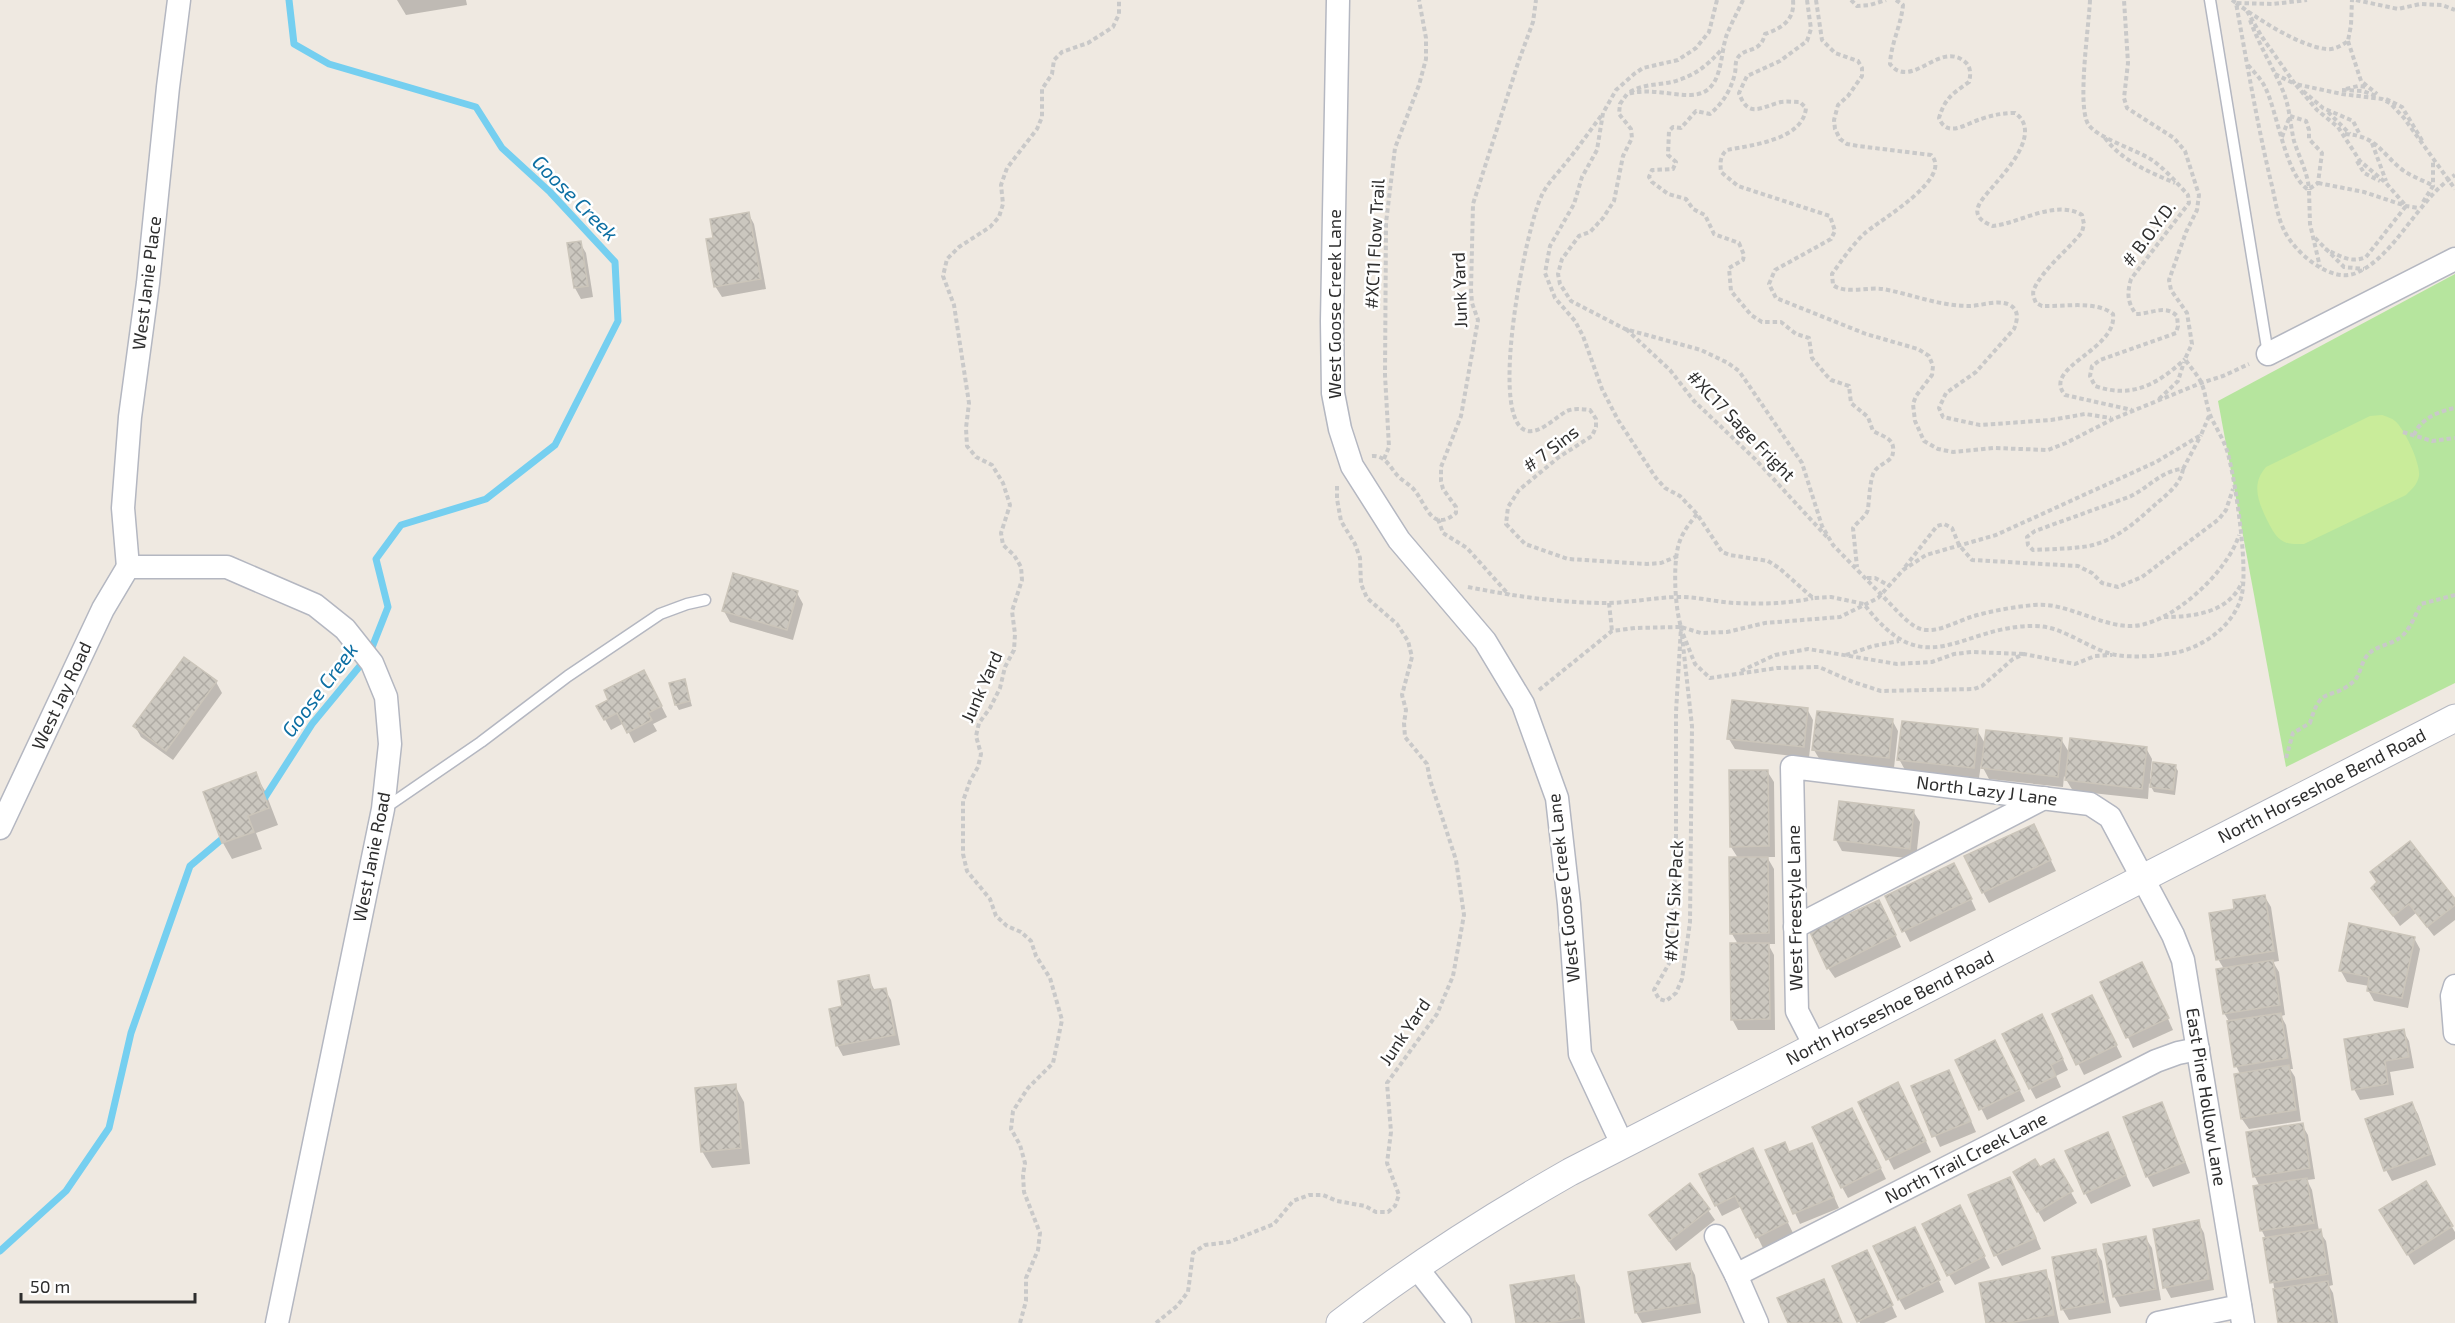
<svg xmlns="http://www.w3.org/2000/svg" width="2455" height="1323" viewBox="0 0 2455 1323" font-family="'Exo 2',sans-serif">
<defs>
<pattern id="building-cross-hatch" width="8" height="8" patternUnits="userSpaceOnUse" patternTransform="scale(1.5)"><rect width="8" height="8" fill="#cbc7bf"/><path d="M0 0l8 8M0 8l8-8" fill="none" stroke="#afaba4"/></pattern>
</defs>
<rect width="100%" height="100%" fill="#efe9e1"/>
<path fill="#b6e59e" d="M2455 274V683L2286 767 2218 401Z"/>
<path fill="#c9ec9a" d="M2382 415C2387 417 2392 418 2395 421 2404 428 2421 464 2419 476 2417 485 2412 489 2406 495L2304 544C2296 544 2288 545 2281 540 2274 535 2271 527 2267 520 2258 501 2251 484 2266 467L2370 416Z"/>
<g fill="#0003">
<path d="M397 0H466L467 5 406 15Z"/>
<path d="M748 213 754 224 766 289 722 297 715 286V239Z"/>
<path d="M580 243 586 253 593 297 581 299 575 288 568 244Z"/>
<path d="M797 593 803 604 793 640 730 622 724 611Z"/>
<path d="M684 681 692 706 679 710 676 705Z"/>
<path d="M216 682 222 693 173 760 141 737 135 726Z"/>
<path d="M649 682 667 717 653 724 657 731 634 743 624 723 611 730 598 707Z"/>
<path d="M1807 709 1813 720 1809 758 1735 749 1729 739Z"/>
<path d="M1892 720 1898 731 1894 768 1820 760 1814 750Z"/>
<path d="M1977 730 1986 745 2061 739 2070 754 2146 748 2152 759 2150 779 2175 766 2178 771 2175 795 2154 792 2149 783 2148 799 2073 791 2064 776 2063 787 1989 779 1981 764 1979 778 1905 770 1899 759Z"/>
<path d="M1767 771 1774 782 1775 857H1767L1774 869 1775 944H1768L1774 955 1775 1030H1738L1732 1019 1738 944 1732 934 1738 858 1731 847Z"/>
<path d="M255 774 265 791 278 825 256 833 262 849 232 859 223 843 205 793Z"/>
<path d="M1913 811 1920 822 1916 859 1842 851 1836 840Z"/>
<path d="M2039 836 2056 871 1989 903 1983 892Z"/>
<path d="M1960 876 1976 910 1910 942 1887 897Z"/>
<path d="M2373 888 2455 901V920L2434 936 2416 913 2400 926Z"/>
<path d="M2265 897 2271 907 2279 961 2273 962 2279 972 2285 1015 2281 1016 2286 1025 2293 1069H2290L2295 1077 2301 1121 2249 1129 2242 1119 2240 1074 2236 1066 2230 1023 2224 1013V969L2218 959 2236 910Z"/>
<path d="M1885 912 1901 947 1835 978 1828 968Z"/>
<path d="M2414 938 2420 949 2408 1008 2374 1001 2368 990 2369 986 2347 982 2341 971Z"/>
<path d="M2148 974 2173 1030 2133 1048 2102 982Z"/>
<path d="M868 977 875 991 885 990 891 1000 900 1045 843 1056 837 1045Z"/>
<path d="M2098 1008 2122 1057 2084 1075 2054 1015Z"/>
<path d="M2048 1027 2068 1070 2056 1076 2061 1087 2036 1099 2030 1088Z"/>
<path d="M2403 1031 2409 1041 2414 1068 2390 1072 2394 1095 2360 1100 2354 1089Z"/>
<path d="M2001 1052 2025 1101 1987 1120 1957 1060Z"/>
<path d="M1949 1072 1976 1132 1940 1147 1913 1087Z"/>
<path d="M735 1086 744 1102 750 1164 712 1168 702 1151Z"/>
<path d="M1904 1095 1931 1152 1894 1170 1860 1103Z"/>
<path d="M2162 1104 2190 1173 2153 1187 2147 1176Z"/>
<path d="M2412 1104 2418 1114 2436 1165 2392 1181 2386 1170Z"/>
<path d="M1857 1120 1886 1179 1848 1198 1842 1187Z"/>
<path d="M2302 1125 2308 1135 2315 1179 2307 1180 2312 1190 2319 1231 2326 1241 2333 1285 2329 1286 2333 1293 2338 1323H2280L2266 1239 2262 1231 2260 1187 2255 1177 2248 1133Z"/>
<path d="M1784 1144 1790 1154 1811 1145 1839 1208 1800 1224 1767 1151Z"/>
<path d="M2113 1145 2131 1186 2091 1204 2085 1193Z"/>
<path d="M1758 1161 1793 1233 1763 1248 1742 1206 1722 1216 1716 1205Z"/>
<path d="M2053 1161 2077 1203 2044 1222 2015 1172 2039 1169Z"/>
<path d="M2425 1183 2455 1232V1239L2414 1265 2381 1210Z"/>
<path d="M2015 1190 2041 1249 2002 1266 1996 1255Z"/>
<path d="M1708 1210 1715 1220 1676 1251 1657 1226Z"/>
<path d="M1965 1218 1990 1268 1955 1285 1949 1275Z"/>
<path d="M2198 1222 2204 1233 2214 1290 2171 1298 2165 1287Z"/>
<path d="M1915 1229 1944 1292 1905 1310 1899 1299Z"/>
<path d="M2145 1237 2152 1248 2161 1300 2120 1307 2114 1296Z"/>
<path d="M2095 1250 2102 1261 2111 1313 2069 1320 2063 1310Z"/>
<path d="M1872 1262 1897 1317 1884 1323H1860L1834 1267Z"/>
<path d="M1689 1264 1695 1275 1701 1313 1642 1323 1636 1312Z"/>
<path d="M2045 1272 2051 1283 2059 1323H1988Z"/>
<path d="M1573 1277 1580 1287 1585 1323H1517Z"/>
</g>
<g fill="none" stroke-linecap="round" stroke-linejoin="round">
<g stroke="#75cff0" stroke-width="7">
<path d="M260 805 312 724 369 655 388 607 376 559 401 525 486 499 555 445 618 321 615 262 550 192 502 148 476 107 329 64 294 44 289 0"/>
<path d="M0 1251 66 1191 109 1128 131 1033 190 866 228 834"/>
</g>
</g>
<g fill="url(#building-cross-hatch)" stroke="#cbc5ba" stroke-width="1.5">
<path d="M749 212 761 279 714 287 706 239 713 238 710 219Z"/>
<path d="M581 241 588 286 574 288 567 243Z"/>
<path d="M733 573 798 591 787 630 722 611Z"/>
<path d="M184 657 217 681 166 751 133 726Z"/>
<path d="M644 670 662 706 648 713 652 720 627 733 617 713 604 720 596 706 608 700 604 690Z"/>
<path d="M685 679 690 701 675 705 669 683Z"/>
<path d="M1732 700 1808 708 1804 747 1727 739Z"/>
<path d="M1817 711 1893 719 1889 758 1812 750Z"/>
<path d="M1902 721 1978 729 1974 768 1897 760Z"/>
<path d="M1986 730 2062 738 2058 777 1981 768Z"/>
<path d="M2070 738 2147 747 2142 789 2065 780Z"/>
<path d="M2153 762 2176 765 2173 790 2150 787Z"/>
<path d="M1729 770H1768L1769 846 1730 847Z"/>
<path d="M256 772 269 808 248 816 254 832 222 843 203 792Z"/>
<path d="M1839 801 1914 810 1910 849 1834 840Z"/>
<path d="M2034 824 2051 860 1982 893 1964 856Z"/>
<path d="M2410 841 2455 899V905L2427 927 2409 904 2393 916 2371 888 2377 882 2370 872Z"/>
<path d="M1729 857H1768L1769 933 1730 934Z"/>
<path d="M1954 863 1972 899 1902 932 1885 896Z"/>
<path d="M2265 895 2274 951 2216 960 2209 913 2234 909 2233 900Z"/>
<path d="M1879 900 1896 935 1827 969 1810 932Z"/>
<path d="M2349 923 2415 937 2402 998 2367 991 2369 977 2339 971Z"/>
<path d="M1730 943H1769L1770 1019 1731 1020Z"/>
<path d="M2273 960 2280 1005 2223 1014 2216 969Z"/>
<path d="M2142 962 2169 1018 2126 1038 2100 982Z"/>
<path d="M869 975 872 990 886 988 895 1035 836 1046 829 1009 842 1006 838 981Z"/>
<path d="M2092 995 2117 1045 2076 1065 2052 1014Z"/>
<path d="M2281 1013 2288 1058 2234 1067 2227 1021Z"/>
<path d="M2042 1014 2063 1059 2051 1065 2056 1076 2029 1089 2002 1034Z"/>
<path d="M2404 1029 2409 1057 2385 1061 2388 1084 2352 1090 2344 1039Z"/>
<path d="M1995 1040 2020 1090 1979 1110 1955 1060Z"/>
<path d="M2289 1065 2296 1110 2241 1119 2234 1074Z"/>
<path d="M1949 1070 1971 1121 1932 1137 1911 1086Z"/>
<path d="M1898 1082 1926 1141 1886 1160 1858 1102Z"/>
<path d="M736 1084 741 1148 701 1152 695 1088Z"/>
<path d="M2162 1102 2185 1162 2146 1177 2123 1117Z"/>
<path d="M2412 1102 2431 1154 2384 1171 2365 1119Z"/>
<path d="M1852 1108 1881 1168 1841 1188 1812 1127Z"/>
<path d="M2303 1123 2310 1168 2253 1177 2246 1132Z"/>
<path d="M2108 1132 2126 1175 2084 1194 2065 1151Z"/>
<path d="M1785 1142 1789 1152 1812 1143 1834 1197 1793 1214 1765 1150Z"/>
<path d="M1753 1148 1788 1222 1756 1238 1735 1196 1715 1206 1699 1174Z"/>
<path d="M2035 1159 2040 1167 2054 1159 2073 1191 2037 1212 2013 1172Z"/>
<path d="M2010 1177 2036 1238 1994 1256 1968 1195Z"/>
<path d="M2307 1178 2314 1223 2260 1231 2253 1186Z"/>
<path d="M2426 1181 2453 1226 2407 1255 2379 1210Z"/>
<path d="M1690 1183 1710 1209 1669 1241 1649 1215Z"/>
<path d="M1960 1205 1985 1256 1947 1276 1922 1224Z"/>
<path d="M2199 1220 2209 1279 2163 1288 2153 1229Z"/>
<path d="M1915 1227 1940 1280 1898 1300 1873 1246Z"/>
<path d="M2321 1229 2328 1274 2270 1283 2263 1238Z"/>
<path d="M2146 1236 2156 1289 2113 1297 2103 1244Z"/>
<path d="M2096 1249 2105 1302 2061 1310 2052 1257Z"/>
<path d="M1867 1250 1893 1305 1857 1322 1832 1266Z"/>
<path d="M1690 1263 1696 1303 1635 1313 1628 1272Z"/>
<path d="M2046 1270 2054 1315 2009 1323H1986L1979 1283Z"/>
<path d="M1574 1275 1581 1318 1549 1323H1516L1510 1285Z"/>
<path d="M1824 1279 1842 1323H1788L1777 1298Z"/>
<path d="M2328 1281 2334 1323H2278L2273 1289Z"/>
</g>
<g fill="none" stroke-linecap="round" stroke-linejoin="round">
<g stroke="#b4b7c1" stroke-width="13">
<g id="service">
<path d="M2210 0 2268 354"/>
<path d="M385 808 481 742 568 676 660 614 687 604 705 600"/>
</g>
</g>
<g stroke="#b4b7c1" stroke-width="25">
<g id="minor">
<path d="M1338 0 1332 321 1333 393 1340 429 1352 466 1399 540 1485 641 1523 704 1557 798 1569 904 1580 1054 1623 1146"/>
<path d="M2268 354 2455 259"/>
<path d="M128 567H227L315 605 345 629 372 663 386 697 390 744 383 809 277 1323"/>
<path d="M128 567 123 508 130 417 148 283 168 87 179 0"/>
<path d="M0 828 103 609 128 567"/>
<path d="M1795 927 2044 798"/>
<path d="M2455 986 2452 996 2455 1033"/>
<path d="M1815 1046 1797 1011 1792 767 2090 804 2110 817 2173 935 2183 960 2243 1323"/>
<path d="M1716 1236 1736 1275 1757 1323"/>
<path d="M1416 1267 1460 1323"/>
<path d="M1736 1275 2156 1061 2178 1053 2198 1049"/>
<path d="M2158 1323 2240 1306"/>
</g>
</g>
<g stroke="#b4b7c1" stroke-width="29">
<path id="tertiary" d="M1340 1323C1413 1266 1491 1217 1570 1172L2455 718"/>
</g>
<g stroke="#c9c9c9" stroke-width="4" stroke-dasharray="4.5 3" stroke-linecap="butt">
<path d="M1717 0 1709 32 1696 48 1678 60 1643 68 1634 74 1616 90 1603 113 1597 150 1582 177 1574 204 1550 246 1545 273 1555 298 1575 321 1583 336 1602 389 1618 420 1656 478 1665 488 1680 496 1697 514 1722 552 1730 555 1768 561 1779 568 1813 598 1831 597 1864 604C1926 687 1960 625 2035 626 2064 626 2089 650 2116 655 2135 658 2160 656 2179 652 2206 645 2233 625 2241 598 2249 572 2236 486 2229 458 2226 443 2217 430 2211 417 2206 406 2206 393 2201 382 2197 374 2190 367 2185 359L2192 344 2187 313 2171 290 2169 280 2186 232 2197 210 2199 195 2185 151 2174 138 2127 108 2124 98 2128 63 2124 0"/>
<path d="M1743 0C1738 11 1732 22 1727 34 1719 56 1724 94 1691 95 1669 95 1649 88 1627 94L1620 104 1619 114 1631 129 1632 138 1623 156 1614 201 1603 218 1590 232 1579 236 1562 259 1558 274 1560 284 1571 301 1625 329 1701 350 1728 363 1739 371 1802 463 1822 526 1833 545 1903 617C1910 623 1917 630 1927 630 1941 631 1958 621 1971 617 1990 611 2013 607 2034 605 2065 602 2096 624 2127 626 2168 629 2228 572 2239 535"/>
<path d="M1793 0C1795 20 1782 28 1765 34 1760 55 1744 46 1737 59 1735 63 1736 68 1735 73 1731 90 1723 103 1710 114L1696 111 1681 128 1673 127 1669 131 1668 155 1676 162 1673 169 1652 170 1649 177 1652 182 1668 194 1686 199 1693 209 1705 215 1714 234 1739 243 1744 255 1743 260 1729 268 1731 291 1751 315 1762 322H1781L1796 334 1809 338 1812 358 1827 376 1831 380 1849 386 1851 403 1868 417 1873 431C1886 438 1897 439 1892 457 1887 463 1878 465 1874 472 1870 479 1869 501 1868 509 1867 516 1857 522 1853 528L1857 567"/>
<path d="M1807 0 1811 29 1807 41 1780 61 1747 76 1739 93C1748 119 1761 107 1781 102 1787 101 1794 102 1800 102L1806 108C1803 140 1752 145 1727 150 1720 156 1720 162 1721 172L1738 186 1830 216 1835 231 1831 239 1775 270 1769 284 1776 298 1866 334 1918 349 1929 356 1933 366 1932 375 1916 396 1913 404 1915 421 1924 441 1938 449 1953 452 1994 448 2048 450 2066 443 2113 419 2201 383 2223 376 2249 364"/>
<path d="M1816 0 1822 40 1835 53 1858 61 1862 68V76L1848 96 1838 105 1834 120 1835 129 1840 139 1847 144 1858 146 1931 155C1954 178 1880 220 1865 233 1853 244 1842 260 1832 274L1833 285C1844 294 1868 287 1883 289 1911 294 1939 306 1969 306 1982 306 1997 299 2010 305 2020 311 2017 321 2014 329L1976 372 1946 393 1939 408 1943 417 1980 425 2051 420 2085 414 2111 418"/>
<path d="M1851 0 1857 6 1870 5 1886 0"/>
<path d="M1896 0 1903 5C1901 26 1891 43 1890 64 1894 69 1898 72 1906 72 1925 71 1944 46 1964 61 1971 66 1971 74 1969 82 1952 94 1945 98 1939 118 1947 139 1967 123 1981 119 1993 115 2003 113 2015 113 2041 131 2010 167 1995 184 1983 199 1963 215 1993 226 2020 223 2056 199 2082 215L2084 224 2082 232C2068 250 2043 269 2034 289 2032 294 2034 298 2036 303L2042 306C2064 307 2095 300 2113 314 2118 350 2041 367 2065 395L2132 410"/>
<path d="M2090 0C2089 26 2077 104 2088 124 2097 138 2135 149 2152 160 2165 169 2177 183 2188 195L2189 203 2131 279C2127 293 2127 302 2136 314 2151 314 2165 304 2177 316L2178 326 2176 333 2100 360 2092 366 2090 376 2095 386C2132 399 2158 384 2185 359"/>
<path d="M2232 0 2236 3C2247 63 2257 123 2271 182 2275 197 2277 216 2284 230 2294 252 2331 284 2356 273 2395 257 2417 200 2455 175"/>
<path d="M2356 0 2398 9 2420 4 2442 5 2455 10"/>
<path d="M2236 3C2258 19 2299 46 2326 49 2334 50 2341 46 2348 41L2351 25 2352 0"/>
<path d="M2237 3 2273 4 2307 0"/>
<path d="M2247 11 2262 37 2295 84 2342 94 2382 99 2390 103 2404 118 2455 189"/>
<path d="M2250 20C2259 45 2273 67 2283 91 2290 108 2290 124 2294 141 2299 157 2308 173 2309 190"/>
<path d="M2348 41 2361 81 2377 94"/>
<path d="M2248 65C2254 72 2261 79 2265 87 2277 110 2286 178 2309 190L2310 224 2320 267"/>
<path d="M2275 74 2293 83"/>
<path d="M2296 85 2317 110 2338 127 2360 161 2386 183 2406 206 2366 257C2350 264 2339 255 2325 249"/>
<path d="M2346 89 2358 86 2368 87"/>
<path d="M2342 90 2363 91 2376 96"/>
<path d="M2303 91 2323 108 2353 121 2360 135"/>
<path d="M1630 92C1643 84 1658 85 1672 82 1695 76 1708 65 1723 48"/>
<path d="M2386 99 2402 107 2423 142"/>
<path d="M2328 112 2350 134"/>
<path d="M1601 116C1589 132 1578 148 1565 164 1557 174 1546 185 1541 197 1526 229 1490 408 1523 429 1537 438 1555 417 1567 411 1574 408 1582 409 1590 410L1596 419V427L1592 436 1559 457 1519 490 1508 507 1506 524 1525 544 1568 559 1647 564 1661 563 1678 556"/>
<path d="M2345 134C2378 136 2381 154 2404 171 2413 177 2424 181 2434 186"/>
<path d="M2282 137 2290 116 2306 121 2309 130V139L2322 153 2318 183 2309 189"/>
<path d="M2105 138C2122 161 2149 172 2175 183"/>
<path d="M2372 143 2386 181"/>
<path d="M2357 161 2364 173 2380 181"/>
<path d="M2318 183 2364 192 2406 206 2419 208"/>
<path d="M2423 202 2433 186V162"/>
<path d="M2315 238 2344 267 2364 269"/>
<path d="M1626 329 1670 370 1694 401 1755 459 1827 537"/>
<path d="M2159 399 2178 381 2184 362"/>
<path d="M2403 432 2432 441 2455 438"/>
<path d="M2414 435C2420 419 2439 411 2455 408"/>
<path d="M1372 456C1385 455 1390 467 1397 475 1402 481 1410 484 1415 491 1427 506 1432 533 1456 513V507L1443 489 1441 481V467L1461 416 1478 320 1472 303 1471 290 1473 204 1518 63 1533 22 1536 0"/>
<path d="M1384 459 1389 447 1385 375 1386 223 1395 148 1419 85 1426 59V38L1419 0"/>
<path d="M2183 469C2181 483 2169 493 2158 502 2138 520 2117 540 2089 546 2071 549 2052 549 2033 550L2028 545 2027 537 2035 531 2129 497C2147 489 2162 470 2183 469Z"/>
<path d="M2183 469 2201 435"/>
<path d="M1697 514C1689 524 1681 534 1678 547 1673 568 1675 607 1681 627L1701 633 1727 632 1765 623 1840 617 1878 598 1903 570 1926 555 1996 535 2156 462 2201 435 2209 416"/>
<path d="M1438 519 1443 533 1467 548 1509 595"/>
<path d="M1905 567 1937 526 1944 524 1952 528 1959 545 1972 560 2078 566 2092 573 2102 583 2118 587 2142 577 2219 519 2226 510 2233 489"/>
<path d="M1867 578H1875L1890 586"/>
<path d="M1468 587C1514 596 1559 603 1606 603 1630 603 1655 597 1680 597 1698 597 1716 602 1735 603 1760 604 1788 604 1813 598"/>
<path d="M1609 603 1612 631"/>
<path d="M2164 617C2193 617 2229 613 2242 582"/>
<path d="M1681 627 1692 726 1690 922 1682 979 1676 993 1666 1001 1659 999 1654 990 1671 960 1676 859V712Z"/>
<path d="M1683 634 1695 664 1710 678 1777 668 1819 667 1853 682 1881 691 1974 689 1982 686 2013 659 2024 654 2075 664 2095 656 2112 655"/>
<path d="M1846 655 1873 646 1899 641"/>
<path d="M1741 671 1775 655 1808 649 1897 664 1932 662 1954 654 1972 652 2024 654"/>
<path d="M1539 690 1612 631 1635 628 1681 627"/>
<path d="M2286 758 2293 733 2310 723C2322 682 2330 703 2354 681 2360 675 2361 664 2366 657 2374 646 2387 646 2398 639 2409 633 2415 615 2421 604L2455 595"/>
<path d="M1020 1323 1026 1301V1278L1038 1250 1040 1233 1024 1192 1023 1175 1025 1163 1020 1145 1011 1129 1013 1111 1028 1088 1053 1063 1062 1020 1050 978 1036 956 1031 941 1021 932 1007 926 996 916 990 899 967 871 963 854V801L970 781 978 767 981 754 976 736 979 723 990 708 1000 688 1005 667 1014 650 1015 634 1012 611 1022 580 1021 567 1014 555 1003 545 1001 533 1010 505 1003 483 992 465 976 457 967 446 966 428 969 403 954 305 943 276 947 259 959 247 990 227 999 217 1003 204 1001 185 1007 168 1037 129 1042 117V89L1052 74 1054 60 1062 52 1088 43 1113 27 1119 14V0"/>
<path d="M1156 1323 1177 1306 1188 1292 1193 1253 1205 1245 1229 1242 1274 1224 1293 1201 1309 1195H1323L1337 1201 1365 1206 1376 1212H1388L1395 1206 1399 1195 1387 1163 1391 1132 1387 1083 1437 1014 1453 976 1464 915 1456 860 1430 780 1427 764 1405 737 1404 723 1406 710 1402 695 1412 657 1408 641 1397 624 1367 598 1361 584 1360 558 1355 544 1341 521 1337 499V485"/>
</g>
<use href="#service" stroke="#fff" stroke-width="10"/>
<use href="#minor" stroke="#fff" stroke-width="22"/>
<use href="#tertiary" stroke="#fff" stroke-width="27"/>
</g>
<g text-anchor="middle" stroke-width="5" stroke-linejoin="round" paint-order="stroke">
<g font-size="18" fill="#2e2e2e" stroke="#fff">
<text transform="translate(2149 234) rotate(-53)" y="6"># B.O.Y.D.</text>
<text transform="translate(1375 244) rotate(-87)" y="6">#XC11 Flow Trail</text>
<text transform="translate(147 283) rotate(-83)" y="6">West Janie Place</text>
<text transform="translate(1460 290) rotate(-92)" y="6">Junk Yard</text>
<text transform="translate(1335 304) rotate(-90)" y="6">West Goose Creek Lane</text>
<text transform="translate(1741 426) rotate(46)" y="6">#XC17 Sage Fright</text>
<text transform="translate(1551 449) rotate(-37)" y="6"># 7 Sins</text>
<text transform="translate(982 687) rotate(-66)" y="6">Junk Yard</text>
<text transform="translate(62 696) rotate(-65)" y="6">West Jay Road</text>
<text transform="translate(2322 786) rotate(-27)" y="6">North Horseshoe Bend Road</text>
<text transform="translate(1987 791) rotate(7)" y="6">North Lazy J Lane</text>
<text transform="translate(372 857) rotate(-79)" y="6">West Janie Road</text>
<text transform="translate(1564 888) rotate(-96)" y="6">West Goose Creek Lane</text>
<text transform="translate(1674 901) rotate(-87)" y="6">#XC14 Six Pack</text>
<text transform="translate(1795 908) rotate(-91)" y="6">West Freestyle Lane</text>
<text transform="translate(1890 1008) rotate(-27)" y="6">North Horseshoe Bend Road</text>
<text transform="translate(1405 1032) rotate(-56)" y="6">Junk Yard</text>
<text transform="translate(2206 1097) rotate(81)" y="6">East Pine Hollow Lane</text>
<text transform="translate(1966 1158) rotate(-27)" y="6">North Trail Creek Lane</text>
</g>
<g font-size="20" font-style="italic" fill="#0d6fa3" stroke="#fff">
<text transform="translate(575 198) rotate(45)" y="7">Goose Creek</text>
<text transform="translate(320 690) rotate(-53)" y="7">Goose Creek</text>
</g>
</g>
<path d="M21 1293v9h174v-9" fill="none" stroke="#2e2e2e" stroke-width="3"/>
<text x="30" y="1293" font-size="18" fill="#2e2e2e" stroke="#ffffff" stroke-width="4.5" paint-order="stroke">50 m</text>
</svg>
